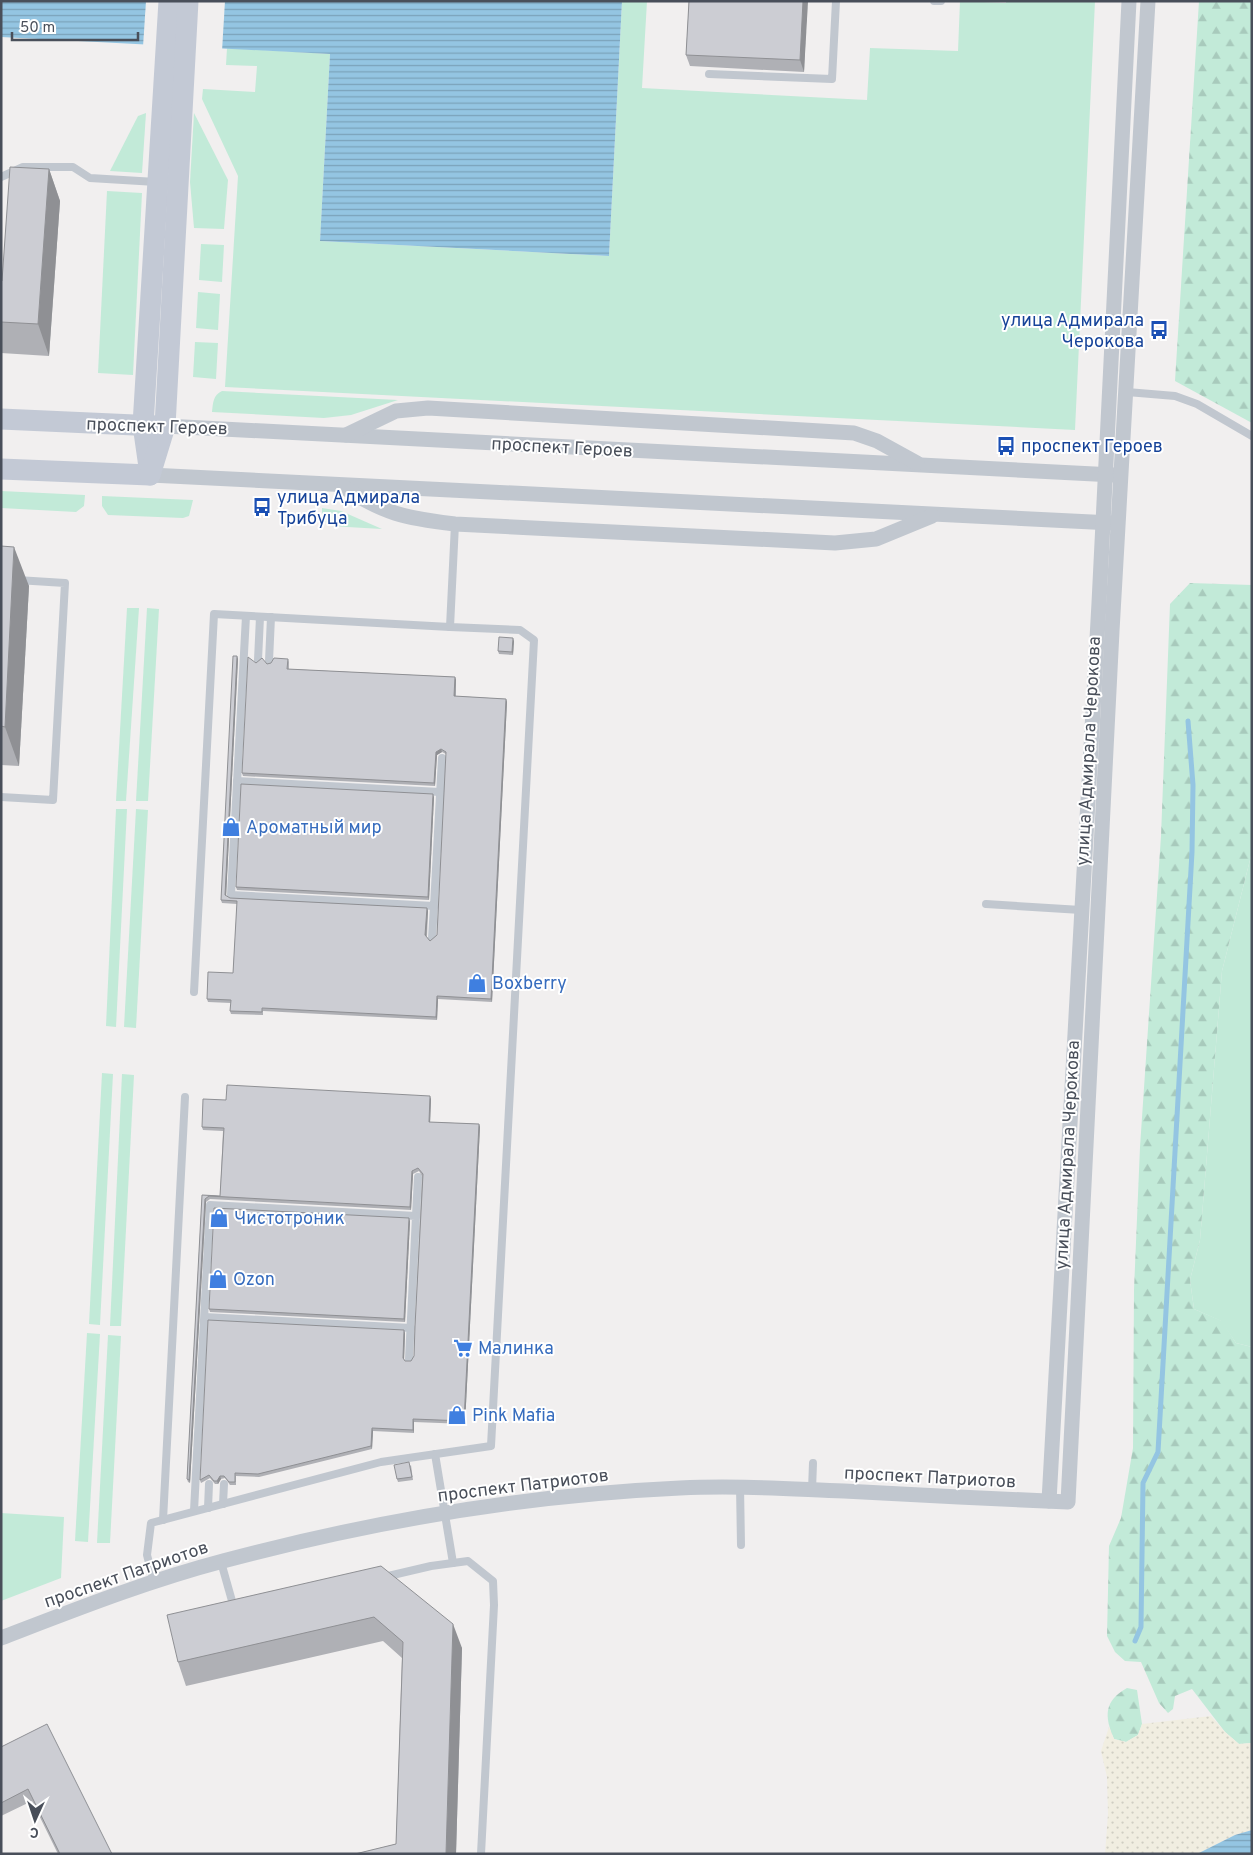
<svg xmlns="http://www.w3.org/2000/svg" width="1253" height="1855" viewBox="0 0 1253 1855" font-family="Overpass,sans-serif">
<defs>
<pattern id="forest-firs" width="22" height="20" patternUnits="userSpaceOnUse" patternTransform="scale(1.25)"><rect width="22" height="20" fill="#c2ead8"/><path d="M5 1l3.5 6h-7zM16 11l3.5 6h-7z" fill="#a8cabc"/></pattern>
<pattern id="sand-dots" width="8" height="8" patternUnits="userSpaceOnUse" patternTransform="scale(1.25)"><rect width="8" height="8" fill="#f1eee1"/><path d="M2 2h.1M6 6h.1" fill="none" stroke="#d0cec3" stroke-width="1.8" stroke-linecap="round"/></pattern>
<pattern id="water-rules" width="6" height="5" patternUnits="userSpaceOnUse" patternTransform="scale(1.25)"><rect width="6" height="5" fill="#94c5e2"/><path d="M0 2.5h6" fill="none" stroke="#7ba2ba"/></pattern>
</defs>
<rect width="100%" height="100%" fill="#f1efef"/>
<g fill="#c2ead8">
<path d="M622 1H647L642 88 867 100 870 48 958 51 960 1 1006 3V1H1095L1075 430 225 387 238 176 202 99 203 89 255 92 257 66 226 65 227 48 330 54 320 241 609 256Z"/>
<path d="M146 113 142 173 110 171 138 116Z"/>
<path d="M194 113 228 180 224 229 194 228 190 182Z"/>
<path d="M107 191 142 193 133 375 98 373Z"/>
<path d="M201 244 224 245 222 282 199 280Z"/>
<path d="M198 292 220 294 218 330 196 328Z"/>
<path d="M195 342 218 343 216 379 193 377Z"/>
<path d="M222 391 398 400 351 415 324 418 212 412C213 403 213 395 222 391Z"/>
<path d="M1 491 85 495 84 506 76 512 1 508Z"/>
<path d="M102 496 193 500 189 516 183 518 108 515 102 506Z"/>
<path d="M322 508 341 511 382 529 330 526 322 519Z"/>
<path d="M127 608H139L126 801H116Z"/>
<path d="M147 608 159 609 148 801H136Z"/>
<path d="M116 809H127L116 1027 106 1026Z"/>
<path d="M136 809 148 810 136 1028 124 1027Z"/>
<path d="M1252 852V1347L1236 1343 1221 1321 1194 1309 1190 1280 1200 1240 1222 971Z"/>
<path d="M102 1073 113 1074 100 1325 89 1324Z"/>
<path d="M122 1074 134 1075 121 1326H110Z"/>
<path d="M87 1333 100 1334 88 1542 75 1541Z"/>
<path d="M108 1335 121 1336 110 1543H97Z"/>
<path d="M1 1513 64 1517 61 1578 1 1601Z"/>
</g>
<g fill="url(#forest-firs)">
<path d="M1199 1H1252V423L1175 381Z"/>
<path d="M1190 583 1252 585V852L1222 971 1200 1240 1190 1280 1194 1309 1222 1321 1236 1343 1252 1347V1743L1239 1744 1225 1732 1192 1689 1175 1696 1173 1709 1168 1713 1159 1703 1141 1662 1125 1661 1115 1652 1107 1636 1109 1546 1121 1518 1133 1448 1134 1290 1140 1147 1161 836 1170 604Z"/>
<path d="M1127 1688 1137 1690 1142 1724 1138 1735 1126 1742 1114 1739C1104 1716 1104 1701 1127 1688Z"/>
</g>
<path fill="url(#sand-dots)" d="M1211 1716 1225 1732 1239 1744 1252 1743V1830L1235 1835 1197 1854H1105L1108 1814 1107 1777 1101 1751 1109 1727 1114 1739 1126 1742 1138 1735 1142 1724Z"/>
<g fill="url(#water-rules)">
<path d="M1 1H622L609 256 320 241 330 54 1 37Z"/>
<path d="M1252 1830V1854H1197L1235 1835Z"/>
</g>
<path fill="#f1efef" d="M146 1H225L222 51 143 47Z"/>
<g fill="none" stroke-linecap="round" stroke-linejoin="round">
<path stroke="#94c5e2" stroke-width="5" d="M1135 1641 1141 1627 1143 1483 1158 1452 1192 852 1193 785 1188 721"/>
<g stroke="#c1c7cf" stroke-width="8">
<path d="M934 1H941"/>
<path d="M709 74 832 79 836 1"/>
<path d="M1 177 23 167H73L90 178 156 182"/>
<path d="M1127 392 1175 396 1197 404 1252 436"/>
<path d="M1 579 65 583 53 800 1 797"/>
<path d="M246 616 231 895 434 906 442 758"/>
<path d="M258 660 260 617"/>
<path d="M269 661 271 617"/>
<path d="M237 781 440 792"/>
<path d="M986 904 1081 910"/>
<path d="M432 938 434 906"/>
<path d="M194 992 214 614 450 627"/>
<path d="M416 1216 418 1177"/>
<path d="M205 1317 411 1328"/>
<path d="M435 1454 453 1563 468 1561 493 1581 494 1605 481 1854"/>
<path d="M740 1486 741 1545"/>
<path d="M812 1490 813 1463"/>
<path d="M223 1504 224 1484"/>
<path d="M208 1508 209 1484"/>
<path d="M194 1511 210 1205 416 1216 409 1359"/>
<path d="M163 1520 185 1097"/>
<path d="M221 1562 234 1608"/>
<path d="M384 1577 431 1566 453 1563"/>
<path d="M154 1582 147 1555 151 1523 381 1462 491 1446 534 640 520 630 450 627 455 524"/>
</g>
<g stroke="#c1c7cf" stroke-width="15">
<path d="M165 426 1114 475"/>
<path d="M346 435 396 411 428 408 854 433 877 441 917 463"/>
<path d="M150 475 1112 523"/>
<path d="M342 486C384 514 405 518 455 524L835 543 876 539 932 516"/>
<path d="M1049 1501 1099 603 1129 1"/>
<path d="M1 1638C74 1610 147 1581 223 1561 373 1521 526 1495 680 1488 735 1485 790 1489 844 1491 919 1495 993 1499 1068 1502L1112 631 1148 1"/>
</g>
<g stroke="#c3c9d5" stroke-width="21">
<path d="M1 419 157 426"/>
<path d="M149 467 143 425 169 1"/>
<path d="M1 469 150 475"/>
<path d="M150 475 165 426 188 1"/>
</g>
</g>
<g fill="#afb0b5">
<path d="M689 1H807L804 72 690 66 686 55Z"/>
<path d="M49 169 60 201 49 356 1 353V281H2Z"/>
<path d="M1 546 29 586 19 766 1 765Z"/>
<path d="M514 641 513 655 499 654 498 651Z"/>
<path d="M237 656 238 659 226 896 230 898 427 908 428 911 427 937 430 941 437 935 446 754 442 752 437 755 435 786 243 776 242 773 256 663 267 664 288 659 289 662V669L455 677 456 680V696L506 699 507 702 492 1002 438 999 437 1020 263 1011V1015L231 1014 230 1011 231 1003 208 1002 207 999 233 973 237 904 222 903 221 900Z"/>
<path d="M434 797 429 900 237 890 236 887Z"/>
<path d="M431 1099 430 1122 479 1124 480 1127 465 1424 414 1422V1433L373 1431 372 1449 259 1477 236 1476V1485H230L225 1478 221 1479 218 1484H215L210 1478 201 1483 200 1480 405 1333 404 1359 405 1361H411L414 1356 415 1326 422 1176 419 1171 413 1174 411 1210 210 1199 206 1202 190 1483 188 1482 187 1479 202 1195 220 1196 223 1131 203 1130 202 1127 226 1100Z"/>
<path d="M410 1221 405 1322 210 1312 209 1309Z"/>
<path d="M411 1465 413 1480 398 1482 397 1479Z"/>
<path d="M381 1566 462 1648 456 1854H355L396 1844 402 1658 383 1641 186 1686 178 1662Z"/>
<path d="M1 1747 112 1854H58L32 1801 1 1816Z"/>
</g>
<g fill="#8f9094">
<path d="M803 1H807L808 2 804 72 800 60Z"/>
<path d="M49 169 60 201 49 356 38 324Z"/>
<path d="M14 547 29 586 19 766 5 727Z"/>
<path d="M513 638 514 641 513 655 512 652Z"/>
<path d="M237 656 238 659 226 898 225 895Z"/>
<path d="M455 677 456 680 455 699 454 696Z"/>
<path d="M506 699 507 702 492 1002 491 999Z"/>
<path d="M441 749 442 752 437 755 435 786 434 783 436 752Z"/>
<path d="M433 794 434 797 429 900 428 897Z"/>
<path d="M427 908 428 911 426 938 425 935Z"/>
<path d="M437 996 438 999 437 1020 436 1017Z"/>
<path d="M430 1096 431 1099 430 1125 429 1122Z"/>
<path d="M479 1124 480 1127 465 1424 464 1421Z"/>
<path d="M412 1171 413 1174 411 1210 410 1207Z"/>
<path d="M205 1199 206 1202 190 1483 189 1480Z"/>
<path d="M409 1218 410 1221 405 1322 404 1319Z"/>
<path d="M404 1330 405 1333 404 1361 403 1358Z"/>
<path d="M413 1419 414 1422V1433L413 1430Z"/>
<path d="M372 1428 373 1431 372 1449 371 1446Z"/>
<path d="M220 1476 221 1479 218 1484 217 1481Z"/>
<path d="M453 1624 462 1648 456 1854H446Z"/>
</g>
<g fill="#cccdd3" stroke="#8f9094">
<path d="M689 1H803L800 60 686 55Z"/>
<path d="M10 167 49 169 38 324 1 322V281H2Z"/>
<path d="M1 546 14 547 5 727 1 726Z"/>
<path d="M499 637 513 638 512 652 498 651Z"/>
<path d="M233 656H237L225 895 230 898 427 908 425 935 430 941 437 935 446 752 441 749 436 752 434 783 242 773 248 657 256 663 262 658 267 664 271 663 274 658 288 659 287 669 455 677 454 696 506 699 491 999 437 996 436 1017 262 1008V1012L230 1011 231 1000 207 999 208 972 233 973 237 901 221 900Z"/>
<path d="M241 784 433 794 428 897 236 887Z"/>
<path d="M227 1085 430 1096 429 1122 479 1124 464 1421 413 1419V1430L372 1428 371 1446 258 1474 235 1473V1482H229L224 1476H220L217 1481H214L209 1475 200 1480 208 1320 404 1330 403 1358 405 1361H411L414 1356 415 1326 423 1174 418 1168 412 1171 410 1207 209 1196 205 1199 189 1480 187 1479 202 1195 220 1196 224 1128 202 1127 203 1099 226 1100Z"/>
<path d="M214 1208 409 1218 404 1319 209 1309Z"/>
<path d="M409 1462 412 1477 397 1479 394 1465Z"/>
<path d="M381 1566 453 1624 446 1854H355L396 1844 403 1642 374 1617 178 1662 167 1615Z"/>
<path d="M47 1724 112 1854H60L28 1789 1 1803V1747Z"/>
</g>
<defs>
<g id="bus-bare" transform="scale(1.5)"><path d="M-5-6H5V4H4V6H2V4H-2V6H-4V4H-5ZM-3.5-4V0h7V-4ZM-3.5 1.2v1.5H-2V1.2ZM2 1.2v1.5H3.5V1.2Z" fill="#1a4fb4" stroke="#fff" stroke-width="2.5" paint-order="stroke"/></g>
<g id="shop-bare" transform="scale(1.5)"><path d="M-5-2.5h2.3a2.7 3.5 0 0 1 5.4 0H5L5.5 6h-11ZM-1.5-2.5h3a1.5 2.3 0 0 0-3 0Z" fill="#3f7fe0" stroke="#fff" stroke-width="2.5" paint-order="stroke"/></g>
<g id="supermarket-bare" transform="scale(1.5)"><path d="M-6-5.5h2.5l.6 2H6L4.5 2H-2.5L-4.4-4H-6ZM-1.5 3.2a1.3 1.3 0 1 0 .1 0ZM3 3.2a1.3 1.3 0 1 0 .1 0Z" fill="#3f7fe0" stroke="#fff" stroke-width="2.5" paint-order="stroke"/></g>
</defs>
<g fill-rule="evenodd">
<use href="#bus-bare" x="1159" y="330"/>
<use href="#bus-bare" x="1006" y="446"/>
<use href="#bus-bare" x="262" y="507"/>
<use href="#shop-bare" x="231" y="827"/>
<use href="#shop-bare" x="477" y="983"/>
<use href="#shop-bare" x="219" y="1218"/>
<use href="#shop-bare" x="218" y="1279"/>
<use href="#supermarket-bare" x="463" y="1348"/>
<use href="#shop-bare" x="457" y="1415"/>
</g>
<g text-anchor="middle" stroke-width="4" stroke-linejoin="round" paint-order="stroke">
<g font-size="18" fill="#164399" stroke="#fff" text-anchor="start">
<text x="1144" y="326" text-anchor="end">улица Адмирала<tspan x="1144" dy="21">Черокова</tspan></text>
<text x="1021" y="452">проспект Героев</text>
<text x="277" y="503">улица Адмирала<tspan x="277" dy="21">Трибуца</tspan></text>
</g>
<g font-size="18" fill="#494f5a" stroke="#fff">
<text transform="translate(157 426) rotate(2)" y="6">проспект Героев</text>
<text transform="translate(562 447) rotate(3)" y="6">проспект Героев</text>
<text transform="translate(1088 751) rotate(-87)" y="6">улица Адмирала Черокова</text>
<text transform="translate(1067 1155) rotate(-87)" y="6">улица Адмирала Черокова</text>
<text transform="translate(930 1477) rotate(3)" y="6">проспект Патриотов</text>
<text transform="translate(523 1485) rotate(-7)" y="6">проспект Патриотов</text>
<text transform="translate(126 1574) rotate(-19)" y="6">проспект Патриотов</text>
</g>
<g font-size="18" fill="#366cbe" stroke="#fff" text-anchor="start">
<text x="246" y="833">Ароматный мир</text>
<text x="492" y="989">Boxberry</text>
<text x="234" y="1224">Чистотроник</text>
<text x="233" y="1285">Ozon</text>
<text x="478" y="1354">Малинка</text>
<text x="472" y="1421">Pink Mafia</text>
</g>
</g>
<rect width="1253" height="1855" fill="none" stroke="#494f5a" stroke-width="5"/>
<g transform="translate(35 1820) rotate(183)" stroke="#ffffff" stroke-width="4" paint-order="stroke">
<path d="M0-4L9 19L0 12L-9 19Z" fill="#494f5a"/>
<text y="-8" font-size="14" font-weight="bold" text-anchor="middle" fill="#494f5a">С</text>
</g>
<path d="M12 32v8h126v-8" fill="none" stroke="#494f5a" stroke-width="2.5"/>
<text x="20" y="32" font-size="15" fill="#494f5a" stroke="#ffffff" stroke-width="4" paint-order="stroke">50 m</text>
</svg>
